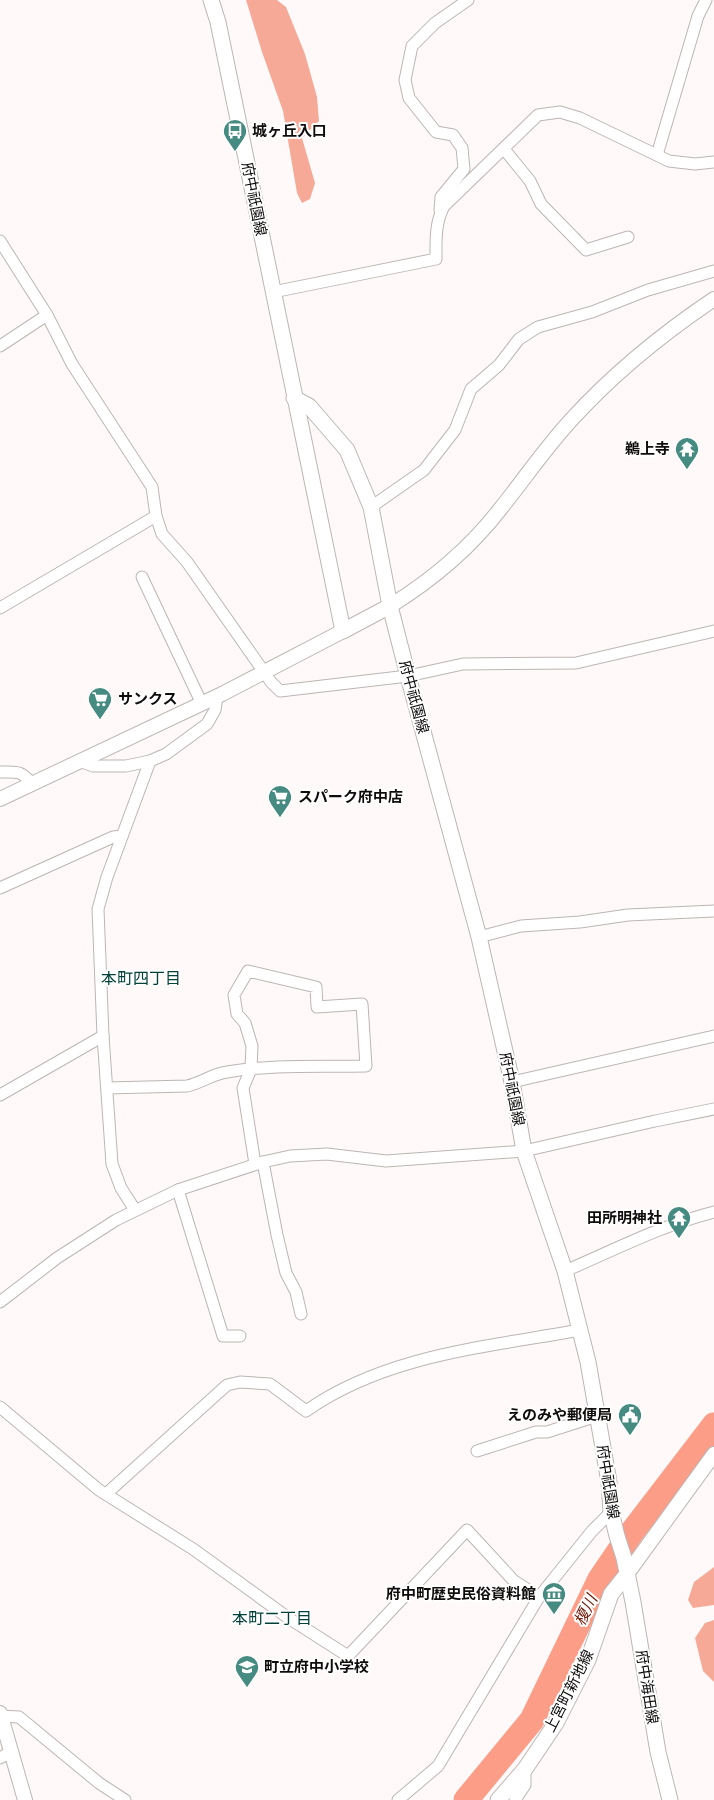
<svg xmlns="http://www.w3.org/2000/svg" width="714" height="1800" viewBox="0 0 714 1800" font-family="Poppins,'Noto Sans JP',sans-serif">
<rect width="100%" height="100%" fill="#fffaf9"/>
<g fill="#f7a998">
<path d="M246 0H277L286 7 305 54 317 97 319 121 302 138 315 183 310 199 302 203 297 193 283 111 262 52Z"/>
<path d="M714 1567V1605L693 1608 688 1600 694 1582Z"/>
<path d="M714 1620V1682L703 1671 695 1638 705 1623Z"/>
</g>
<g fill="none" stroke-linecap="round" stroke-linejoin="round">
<path stroke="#fc9d88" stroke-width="25" d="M466 1800 532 1720 600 1579 632 1532 714 1425"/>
<g stroke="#bcb5b3" stroke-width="13">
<g id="minor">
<path d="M504 149 530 181 541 204 586 250 628 237"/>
<path d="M657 155 698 16 706 0"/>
<path d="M440 210 441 197 464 169 462 148 453 135 436 132 409 98 405 80 412 46 435 23 468 0"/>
<path d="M0 241 47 315 72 364 152 487 156 516 162 534 187 562 271 682 280 691 408 676 463 664 576 663 714 631"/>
<path d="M273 292 436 259C436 240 435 223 444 206L538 115 560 112 580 118 669 161 695 164 714 162"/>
<path d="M0 346 47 315"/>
<path d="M371 507 424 470 455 430 471 389 499 365 519 339 538 327 592 312 648 290 714 271"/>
<path d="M142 577 202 704"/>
<path d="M0 608 156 516"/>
<path d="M79 761 93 766H126L150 761 166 754 207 724 215 710 217 697"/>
<path d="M0 772C16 772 21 770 31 783"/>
<path d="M0 888 113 837 122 836"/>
<path d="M479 937 521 926 580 922 628 915 714 911"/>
<path d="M512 1082 714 1036"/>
<path d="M107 1088 187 1086C201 1083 212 1074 227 1072 271 1064 321 1067 366 1066L362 1004 317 1007 316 987 248 971 234 995 237 1014 245 1023 252 1046 251 1069 243 1088 255 1164"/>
<path d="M0 1095 103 1036"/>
<path d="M263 1162 277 1235 286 1273 296 1292 301 1314"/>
<path d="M178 1190 223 1336H240"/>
<path d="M135 1210 121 1188 112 1164 103 1036 98 909 107 877 150 761"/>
<path d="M565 1271C614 1250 662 1225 714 1212"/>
<path d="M0 1302 57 1258 116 1220 178 1190 263 1162 290 1156 327 1154 386 1161 524 1151 655 1121 714 1109"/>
<path d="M0 1407 99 1490 193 1549 287 1617 348 1656 467 1530 514 1581 539 1597"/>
<path d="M477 1451 536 1432H547L597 1416"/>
<path d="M106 1494 227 1385 240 1382 270 1384 306 1411C385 1355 487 1347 580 1330"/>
<path d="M0 1716 19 1717 99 1783 125 1800"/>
<path d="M0 1758 11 1752"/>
<path d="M398 1800 438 1766 539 1597 592 1531 611 1512"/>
<path d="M515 1800 525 1785V1769"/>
</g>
</g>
<g stroke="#bcb5b3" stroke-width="16">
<g id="tertiary">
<path d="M390 606C432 580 471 547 501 508 525 478 546 447 572 419 614 373 662 334 714 299"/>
<path d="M0 799 222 694 343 631"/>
<path d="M627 1574 714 1454"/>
<path d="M0 1713 25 1800"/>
</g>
</g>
<g stroke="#bcb5b3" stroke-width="17">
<g id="secondary">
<path d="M211 0 218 22 343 631 390 606"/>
<path d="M294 398 309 406 347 450 371 507 390 606 408 676 479 937 512 1082 524 1151 565 1271 588 1362 609 1482 611 1512 617 1536 624 1558 633 1602 658 1752 670 1800"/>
<path d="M498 1800 525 1769 556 1723 588 1660 611 1594 627 1574"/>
</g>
</g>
<use href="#minor" stroke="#fff" stroke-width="11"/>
<use href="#tertiary" stroke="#fff" stroke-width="14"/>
<use href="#secondary" stroke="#fff" stroke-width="15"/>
</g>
<defs>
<g id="bus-pin" transform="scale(1.25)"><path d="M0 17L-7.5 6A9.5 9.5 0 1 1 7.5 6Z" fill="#468b81" stroke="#fff"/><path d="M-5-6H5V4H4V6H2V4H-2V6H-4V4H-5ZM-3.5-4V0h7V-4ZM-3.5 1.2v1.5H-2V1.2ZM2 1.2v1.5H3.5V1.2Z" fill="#fff"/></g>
<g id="temple-pin" transform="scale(1.25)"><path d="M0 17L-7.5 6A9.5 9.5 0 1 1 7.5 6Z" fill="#468b81" stroke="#fff"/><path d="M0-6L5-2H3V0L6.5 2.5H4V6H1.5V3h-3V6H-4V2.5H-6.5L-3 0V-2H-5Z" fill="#fff"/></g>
<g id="supermarket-pin" transform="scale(1.25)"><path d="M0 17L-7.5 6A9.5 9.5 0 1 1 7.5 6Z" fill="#468b81" stroke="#fff"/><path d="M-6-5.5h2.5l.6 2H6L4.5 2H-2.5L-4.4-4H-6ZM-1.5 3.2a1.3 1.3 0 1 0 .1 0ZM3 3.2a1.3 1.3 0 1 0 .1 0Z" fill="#fff"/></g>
<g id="civic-pin" transform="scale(1.25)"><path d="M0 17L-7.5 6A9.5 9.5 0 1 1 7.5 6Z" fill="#468b81" stroke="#fff"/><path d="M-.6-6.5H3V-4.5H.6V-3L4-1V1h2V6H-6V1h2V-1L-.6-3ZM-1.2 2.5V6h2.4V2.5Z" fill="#fff"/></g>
<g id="museum-pin" transform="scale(1.25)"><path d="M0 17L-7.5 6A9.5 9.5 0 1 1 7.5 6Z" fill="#468b81" stroke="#fff"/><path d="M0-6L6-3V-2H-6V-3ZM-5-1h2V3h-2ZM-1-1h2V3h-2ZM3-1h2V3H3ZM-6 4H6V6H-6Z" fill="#fff"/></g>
<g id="school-pin" transform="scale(1.25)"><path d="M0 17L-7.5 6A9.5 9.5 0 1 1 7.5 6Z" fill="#468b81" stroke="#fff"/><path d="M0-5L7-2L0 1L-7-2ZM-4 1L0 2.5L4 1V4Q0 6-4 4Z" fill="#fff"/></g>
</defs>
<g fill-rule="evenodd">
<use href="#bus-pin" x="235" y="131"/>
<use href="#temple-pin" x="687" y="449"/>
<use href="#supermarket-pin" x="100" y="699"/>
<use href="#supermarket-pin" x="280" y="797"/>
<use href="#temple-pin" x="679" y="1218"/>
<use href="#civic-pin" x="630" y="1415"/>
<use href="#museum-pin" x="554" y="1594"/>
<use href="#school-pin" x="247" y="1667"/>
</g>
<g text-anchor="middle" stroke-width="4" stroke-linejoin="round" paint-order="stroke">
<g font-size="15" font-weight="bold" fill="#0f0d0c" stroke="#fff" text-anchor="start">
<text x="252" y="136">城ヶ丘入口</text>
<text x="670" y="454" text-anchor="end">鵜上寺</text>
<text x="118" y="704">サンクス</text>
<text x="298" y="802">スパーク府中店</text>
<text x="662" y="1223" text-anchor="end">田所明神社</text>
<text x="612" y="1420" text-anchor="end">えのみや郵便局</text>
<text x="536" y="1599" text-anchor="end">府中町歴史民俗資料館</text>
<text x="264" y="1672">町立府中小学校</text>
</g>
<g font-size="15" fill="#0f0d0c" stroke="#fff">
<text transform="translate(254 199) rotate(79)" y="5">府中祇園線</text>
<text transform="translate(414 697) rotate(75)" y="5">府中祇園線</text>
<text transform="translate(512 1089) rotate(79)" y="5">府中祇園線</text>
<text transform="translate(608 1482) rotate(81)" y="5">府中祇園線</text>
<text transform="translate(647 1687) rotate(81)" y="5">府中海田線</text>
<text transform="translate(569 1691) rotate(-63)" y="5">上宮町新地線</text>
</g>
<g font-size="16" fill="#01413a" stroke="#fff">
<text x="141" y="984">本町四丁目</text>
<text x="272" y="1624">本町二丁目</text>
</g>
<g font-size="16" font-style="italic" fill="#732010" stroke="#fff">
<text transform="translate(585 1610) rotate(-64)" y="6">榎川</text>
</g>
</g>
</svg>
